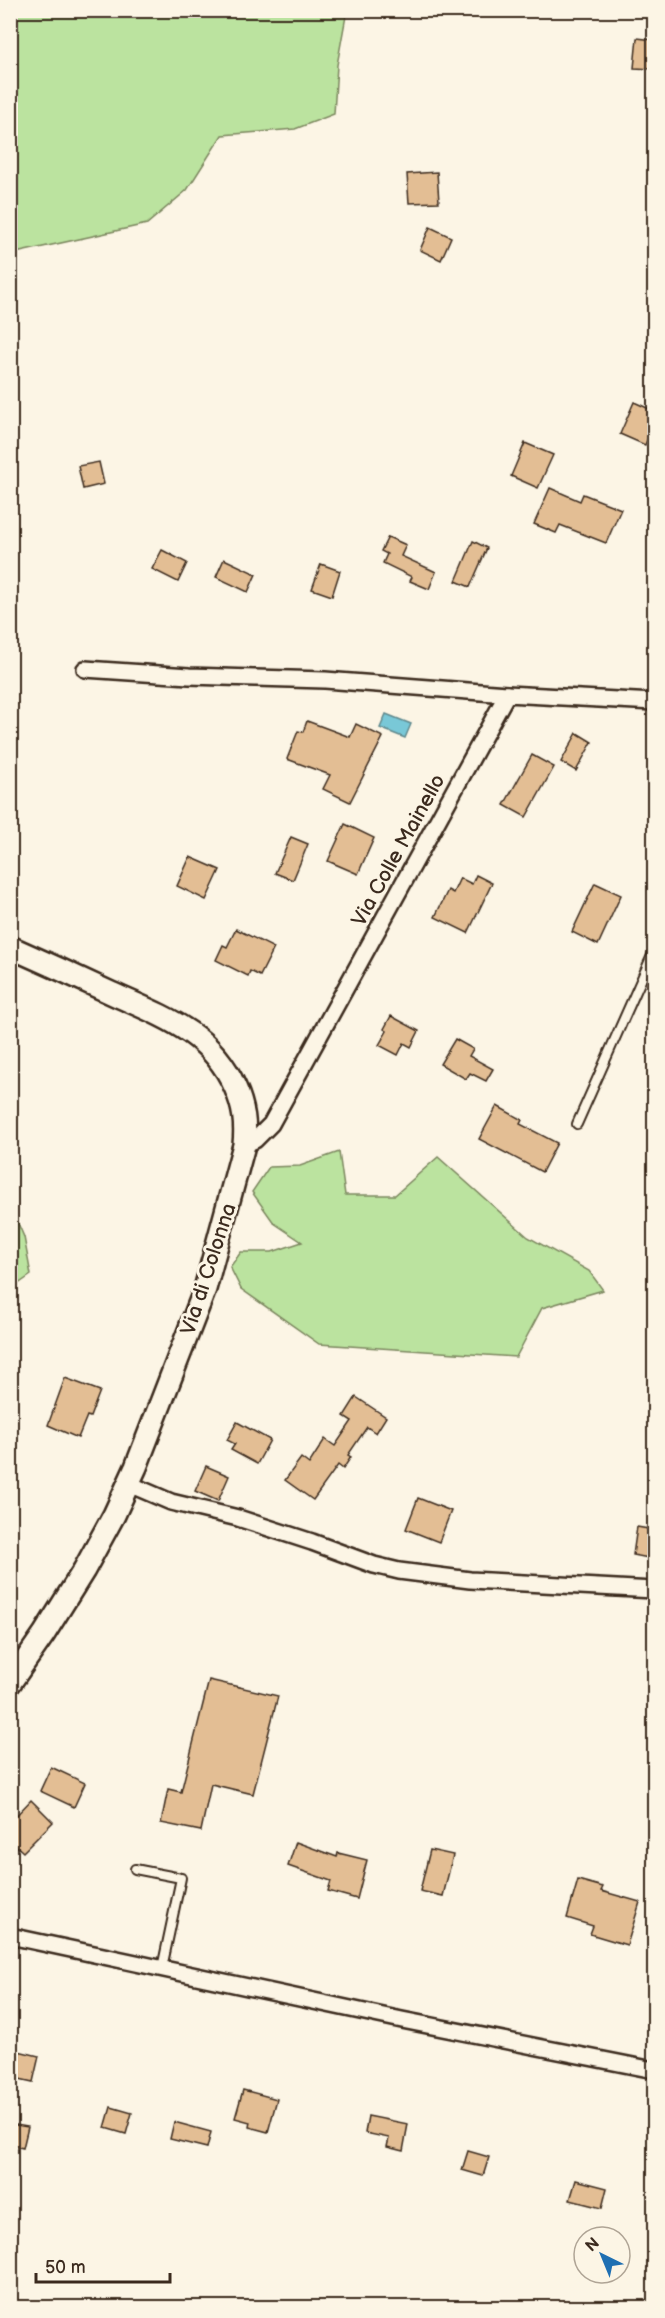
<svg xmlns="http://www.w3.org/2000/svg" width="665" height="2318" viewBox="0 0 665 2318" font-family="'Balsamiq Sans',sans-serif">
<rect width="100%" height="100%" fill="#fcf5e5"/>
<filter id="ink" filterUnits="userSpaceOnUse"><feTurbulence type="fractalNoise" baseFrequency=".0167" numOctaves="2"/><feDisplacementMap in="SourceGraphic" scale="12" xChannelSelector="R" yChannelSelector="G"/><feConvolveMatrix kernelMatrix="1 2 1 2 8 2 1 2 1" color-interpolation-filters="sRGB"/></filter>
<g filter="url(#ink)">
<g fill="#bbe39f" stroke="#7b865e" stroke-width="1.5">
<path d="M307 11 346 16 337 65 334 114 295 129 222 135 187 190 147 224 11 254V11Z"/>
<path d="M339 1152 345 1195H395L438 1157 528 1237 589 1271 603 1290 542 1308 516 1357 319 1344 241 1289 230 1267 241 1252H272L302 1242 274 1223 252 1192 269 1167 300 1166Z"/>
<path d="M11 1207 24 1237 31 1275 11 1289Z"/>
</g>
<path fill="#79c8d7" stroke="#60898d" stroke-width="1.5" d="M386 714 411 724 405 738 380 728Z"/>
<g fill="#e3be94" stroke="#3b2a1e" stroke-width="1.5">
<path d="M637 38 654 40V69L634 68Z"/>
<path d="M437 172 439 202 409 203 407 174Z"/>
<path d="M430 227 451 237 441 260 420 250Z"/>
<path d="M634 402 654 411V423L645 445 620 434Z"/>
<path d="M525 443 553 455 538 488 511 476Z"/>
<path d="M99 462 104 484 83 489 78 466Z"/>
<path d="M550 488 580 501 583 494 621 509 606 543 560 525 556 533 534 524Z"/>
<path d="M388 537 406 545 401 556 436 572 429 589 410 581 412 577 383 563 387 554 381 551Z"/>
<path d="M473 541 487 548 470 587 456 581Z"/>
<path d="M162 550 187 563 178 582 152 569Z"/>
<path d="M224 559 256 574 248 592 216 577Z"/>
<path d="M321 564 340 571 332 596 312 589Z"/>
<path d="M307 721 350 737 356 724 383 737 350 802 323 789 330 775 287 759 298 731 303 732Z"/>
<path d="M577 733 592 742 576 771 561 762Z"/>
<path d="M532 755 554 767 526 817 504 805Z"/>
<path d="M345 824 374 838 358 874 328 861Z"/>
<path d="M291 837 308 844 293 880 275 873Z"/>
<path d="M190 857 220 870 206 900 177 886Z"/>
<path d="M476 875 492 883 468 933 435 917 448 890 453 893 460 878 472 884Z"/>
<path d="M595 883 621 895 598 945 572 932Z"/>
<path d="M236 929 274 948 260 976 250 971 248 976 216 960 223 945 227 947Z"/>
<path d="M391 1016 419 1031 411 1047 404 1043 398 1055 379 1045 387 1031 384 1029Z"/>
<path d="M455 1039 473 1049 469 1056 493 1069 486 1081 470 1073 466 1079 440 1064Z"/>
<path d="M497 1106 522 1120 520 1124 557 1143 542 1172 479 1139Z"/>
<path d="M65 1378 100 1391 90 1417 87 1416 78 1438 48 1425Z"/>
<path d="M356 1397 386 1417 376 1433 367 1427 348 1455 351 1457 343 1469 338 1465 313 1500 285 1480 301 1458 309 1464 325 1439 335 1446 352 1421 344 1416Z"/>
<path d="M237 1422 270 1440 257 1464 231 1450 235 1444 227 1440Z"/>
<path d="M206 1466 229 1476 218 1501 195 1491Z"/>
<path d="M418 1498 451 1511 439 1542 406 1529Z"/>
<path d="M637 1527 654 1530V1559L633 1555Z"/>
<path d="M209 1680 278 1696 253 1794 211 1784 201 1831 161 1823 168 1789 181 1792Z"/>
<path d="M51 1767 85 1783 74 1807 40 1791Z"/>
<path d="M31 1800 53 1822 23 1852 10 1840V1822Z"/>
<path d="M296 1842 337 1857 338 1853 367 1860 357 1899 328 1891 331 1881 288 1866Z"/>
<path d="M430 1850 453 1855 443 1896 420 1891Z"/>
<path d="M578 1880 603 1887 601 1891 640 1902 627 1945 590 1934 593 1926 567 1918Z"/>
<path d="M10 2049 39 2056 33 2082 10 2077Z"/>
<path d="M243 2090 277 2099 268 2132 249 2127 250 2122 235 2118Z"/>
<path d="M111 2107 132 2113 126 2134 105 2128Z"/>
<path d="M368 2116 408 2124 403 2151 387 2147 389 2138 365 2133Z"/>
<path d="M174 2122 211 2132 207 2148 170 2139Z"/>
<path d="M10 2124 28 2127 23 2148 10 2145Z"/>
<path d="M468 2151 489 2157 483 2176 462 2170Z"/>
<path d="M576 2180 607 2188 602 2208 570 2200Z"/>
</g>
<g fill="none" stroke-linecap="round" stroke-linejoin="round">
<g stroke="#3b2a1e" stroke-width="12">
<g id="lane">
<path d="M577 1124 654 951"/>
<path d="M135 1869 181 1878 162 1968"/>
</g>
</g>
<g stroke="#3b2a1e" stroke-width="20">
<g id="street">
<path d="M85 669 189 676 325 680 507 694"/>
<path d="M244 1145 255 1140 271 1124 507 694 654 702"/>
<path d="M129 1484 171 1502 238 1518 312 1542 374 1565 399 1571 470 1580 654 1590"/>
<path d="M10 1936 402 2020 654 2070"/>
</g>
</g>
<g stroke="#3b2a1e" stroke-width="26">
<path id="secondary" d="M10 947C44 962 77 977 111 993 162 1016 211 1032 235 1087 244 1107 246 1124 244 1145L205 1289 136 1467 114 1515 84 1570 44 1634 10 1683"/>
</g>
<use href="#lane" stroke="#fcf5e5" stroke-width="8"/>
<use href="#street" stroke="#fcf5e5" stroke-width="15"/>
<use href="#secondary" stroke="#fcf5e5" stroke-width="21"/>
</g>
</g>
<g text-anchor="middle" stroke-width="6" stroke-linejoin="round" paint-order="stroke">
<g font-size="21" fill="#3b2a1e" stroke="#fcf5e5">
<text transform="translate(398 850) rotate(-61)" y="7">Via Colle Mainello</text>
<text transform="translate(208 1269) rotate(-72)" y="7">Via di Colonna</text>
</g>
</g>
<rect width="665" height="2318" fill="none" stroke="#fcf5e5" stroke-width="36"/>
<rect x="18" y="18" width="629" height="2282" fill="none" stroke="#3b2a1e" stroke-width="2" filter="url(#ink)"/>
<g transform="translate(602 2255) rotate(317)"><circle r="28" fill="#fcf5e5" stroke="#afa495" stroke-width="1.5"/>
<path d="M0-4.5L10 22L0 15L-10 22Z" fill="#1f6fb2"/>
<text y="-9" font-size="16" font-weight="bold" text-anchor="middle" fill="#3b2a1e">N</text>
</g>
<path d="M36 2273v9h134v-9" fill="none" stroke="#3b2a1e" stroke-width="3"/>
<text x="45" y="2273" font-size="18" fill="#3b2a1e" stroke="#fcf5e5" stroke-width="4.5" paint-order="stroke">50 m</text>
</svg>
